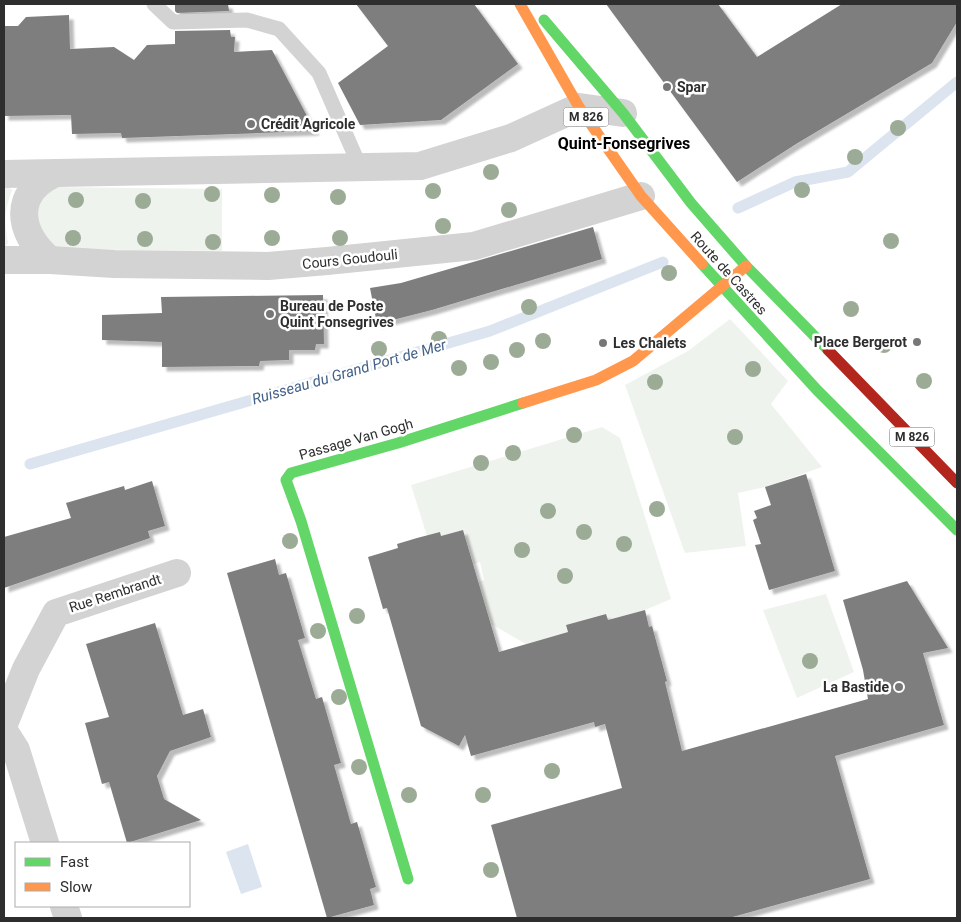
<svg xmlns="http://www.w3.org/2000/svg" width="961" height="922" viewBox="0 0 961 922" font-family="Roboto,sans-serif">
<defs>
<filter id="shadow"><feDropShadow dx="4.5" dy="4.5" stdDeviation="1" flood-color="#0004"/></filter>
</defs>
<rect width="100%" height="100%" fill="#fff"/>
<g fill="#eff3ed">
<path d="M4 183 12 190C4 214 4 218 8 243L4 249Z"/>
<path d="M51 187 222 189V251L50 249 33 208Z"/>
<path d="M730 319 788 381 771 404 822 467 765 487 738 493 746 546 685 553 625 385 688 351Z"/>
<path d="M602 427 620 438 671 599 645 610 608 620 605 614 566 625 568 632 526 644 491 624 478 582 484 580 480 562 473 564 463 530 441 536 440 532 427 536 411 485Z"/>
<path d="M826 594 854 672 797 698 763 610Z"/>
</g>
<path fill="#dbe4ef" d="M248 844 262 887 241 894 226 852Z"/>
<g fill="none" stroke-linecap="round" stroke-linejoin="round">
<g stroke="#dbe4ef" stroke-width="11">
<path d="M738 208 795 182 848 172 957 82"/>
<path d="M30 464 490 331 663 262"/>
</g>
</g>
<g fill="#7e7e7e" filter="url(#shadow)">
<path d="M175 4H228L229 11 177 13 175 11Z"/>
<path d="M356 4H474L518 64 441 120 360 125 338 83 388 46Z"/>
<path d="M606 4H718L757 57 842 4H957V22L932 63 796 144 737 182Z"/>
<path d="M69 15 70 49 114 47 134 60 147 45 175 44V31L230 30 231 37H235L234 52 272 50 315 131 122 138 121 133 72 134 71 115 4 116V26H18L26 17Z"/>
<path d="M593 227 602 259 432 310 377 324 370 288 401 283Z"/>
<path d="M323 295 324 344H316L315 350H289V360L260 361 259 366 162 367V342L102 340V315L162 313 161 297Z"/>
<path d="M806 474 835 571 769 590 755 545 761 544 753 520 757 518 754 511 771 505 765 487Z"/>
<path d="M152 481 165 526 148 531 150 538 4 588V537L71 518 66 503 124 486 125 490Z"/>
<path d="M463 530 499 652 568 632 566 625 606 614 608 620 645 610 649 627 652 626 667 681 665 682 682 751 868 699 863 670 843 600 907 581 948 648 923 653 944 725 835 756 870 879 729 918H517L491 825 622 788 605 724 595 727 594 722 471 756 465 735 459 746 421 726 387 608 383 609 368 557 398 548 397 544 417 538 440 532 441 536Z"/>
<path d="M275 559 279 575 286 573 305 638 298 640 316 699 322 697 341 763 334 765 351 824 357 822 376 887 370 889 374 905 327 918 227 573Z"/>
<path d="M155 623 183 715 203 709 211 737 170 751 157 776 164 799 201 820 127 843 109 782 102 784 85 723 109 717 86 644Z"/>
</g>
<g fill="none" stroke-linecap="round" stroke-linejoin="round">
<path stroke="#d3d3d3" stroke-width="15" d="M154 4 173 22 247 20 279 29 319 73 360 167"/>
<g stroke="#d3d3d3" stroke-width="28">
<path d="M4 174 420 166 511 138 579 107 623 113"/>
<path d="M4 260H50L114 264 268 266 327 261 474 246 641 196"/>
<path d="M50 260C17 233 12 192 56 173"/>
<path d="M4 724 26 669 56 613 177 573"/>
<path d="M4 731 16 750 45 843"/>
<path d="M64 906 68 918"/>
</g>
<g stroke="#63d668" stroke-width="11">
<path d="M544 20 623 113 691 203 746 266 828 350"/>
<path d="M702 264 817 390 957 530"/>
<path d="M408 879 301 521 286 480 291 473 398 443 523 403"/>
</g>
<g stroke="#ff974d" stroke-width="11">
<path d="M520 4 579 107 641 196 702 264"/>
<path d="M523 403 596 380 633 361 746 266"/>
</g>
<path stroke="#b3261e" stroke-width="11" d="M828 350 957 483"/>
</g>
<g fill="#9cab96">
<circle cx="898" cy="128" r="8"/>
<circle cx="855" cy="157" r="8"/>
<circle cx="491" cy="172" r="8"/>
<circle cx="802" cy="190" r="8"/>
<circle cx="433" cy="191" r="8"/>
<circle cx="212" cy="194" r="8"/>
<circle cx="272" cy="195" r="8"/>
<circle cx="338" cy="197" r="8"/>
<circle cx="76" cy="200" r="8"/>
<circle cx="143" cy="201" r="8"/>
<circle cx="509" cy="210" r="8"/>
<circle cx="443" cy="226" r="8"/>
<circle cx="73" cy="238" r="8"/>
<circle cx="272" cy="238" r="8"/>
<circle cx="340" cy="238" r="8"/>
<circle cx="145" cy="239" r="8"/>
<circle cx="891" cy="241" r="8"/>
<circle cx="213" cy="242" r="8"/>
<circle cx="669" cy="273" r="8"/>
<circle cx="529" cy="307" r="8"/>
<circle cx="851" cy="309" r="8"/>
<circle cx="439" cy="339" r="8"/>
<circle cx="543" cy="341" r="8"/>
<circle cx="884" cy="345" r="8"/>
<circle cx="379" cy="349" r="8"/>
<circle cx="517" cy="350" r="8"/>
<circle cx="491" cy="362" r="8"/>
<circle cx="459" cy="368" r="8"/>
<circle cx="753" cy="369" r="8"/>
<circle cx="924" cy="381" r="8"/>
<circle cx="655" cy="382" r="8"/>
<circle cx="574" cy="435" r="8"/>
<circle cx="735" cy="437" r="8"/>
<circle cx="513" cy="453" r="8"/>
<circle cx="481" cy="463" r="8"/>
<circle cx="657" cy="509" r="8"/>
<circle cx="548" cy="511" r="8"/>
<circle cx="584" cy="532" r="8"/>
<circle cx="290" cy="541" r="8"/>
<circle cx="624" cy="544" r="8"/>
<circle cx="522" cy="550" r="8"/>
<circle cx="565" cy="576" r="8"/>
<circle cx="357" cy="616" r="8"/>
<circle cx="318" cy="631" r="8"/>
<circle cx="810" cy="661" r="8"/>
<circle cx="339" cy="697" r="8"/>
<circle cx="359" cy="767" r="8"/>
<circle cx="552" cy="771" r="8"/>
<circle cx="409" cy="795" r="8"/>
<circle cx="483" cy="795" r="8"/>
<circle cx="491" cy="870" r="8"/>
</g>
<g fill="#777" stroke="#fff" stroke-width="2">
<circle cx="667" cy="87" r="5"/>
<circle cx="251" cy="124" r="5"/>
<circle cx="270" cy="314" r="5"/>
<circle cx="917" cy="342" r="5"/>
<circle cx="603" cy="343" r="5"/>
<circle cx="899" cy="687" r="5"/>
</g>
<g text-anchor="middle" stroke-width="5" stroke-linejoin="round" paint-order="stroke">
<g fill="#fff" stroke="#6d6d6d" stroke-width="1">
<rect x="563.5" y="107.5" width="45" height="19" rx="4"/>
<rect x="889.5" y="427.5" width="45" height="19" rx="4"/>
</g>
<g font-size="12" font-weight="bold" fill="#2e2e2e">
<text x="586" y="121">M 826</text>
<text x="912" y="441">M 826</text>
</g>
<g font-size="14" font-weight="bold" fill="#2e2e2e" stroke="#fff" text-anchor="start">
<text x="677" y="92">Spar</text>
<text x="261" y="129">Crédit Agricole</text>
<text x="280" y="311">Bureau de Poste<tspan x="280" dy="16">Quint Fonsegrives</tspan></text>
<text x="907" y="347" text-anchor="end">Place Bergerot</text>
<text x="613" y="348">Les Chalets</text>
<text x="889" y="692" text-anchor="end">La Bastide</text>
</g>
<g font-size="14" fill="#2e2e2e" stroke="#fff">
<text transform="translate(350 259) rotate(-6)" y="5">Cours Goudouli</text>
<text transform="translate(729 273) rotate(48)" y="5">Route de Castres</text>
<text transform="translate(356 439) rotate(-16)" y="5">Passage Van Gogh</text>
<text transform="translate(115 593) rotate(-18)" y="5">Rue Rembrandt</text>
</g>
<g font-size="15" font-style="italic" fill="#446289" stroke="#fff">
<text transform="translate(349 372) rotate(-16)" y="5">Ruisseau du Grand Port de Mer</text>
</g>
<g font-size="16" font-weight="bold" fill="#000" stroke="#fff">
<text x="624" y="149">Quint-Fonsegrives</text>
</g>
</g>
<rect width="961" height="922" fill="none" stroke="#2e2e2e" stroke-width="10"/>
<rect x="15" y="842" width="175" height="65" fill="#ffffff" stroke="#ababab"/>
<rect x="25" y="858" width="25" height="8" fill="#63d668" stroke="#ababab"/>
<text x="60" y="867" font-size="15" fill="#2e2e2e">Fast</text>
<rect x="25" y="883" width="25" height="8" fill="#ff974d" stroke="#ababab"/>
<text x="60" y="892" font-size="15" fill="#2e2e2e">Slow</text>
</svg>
